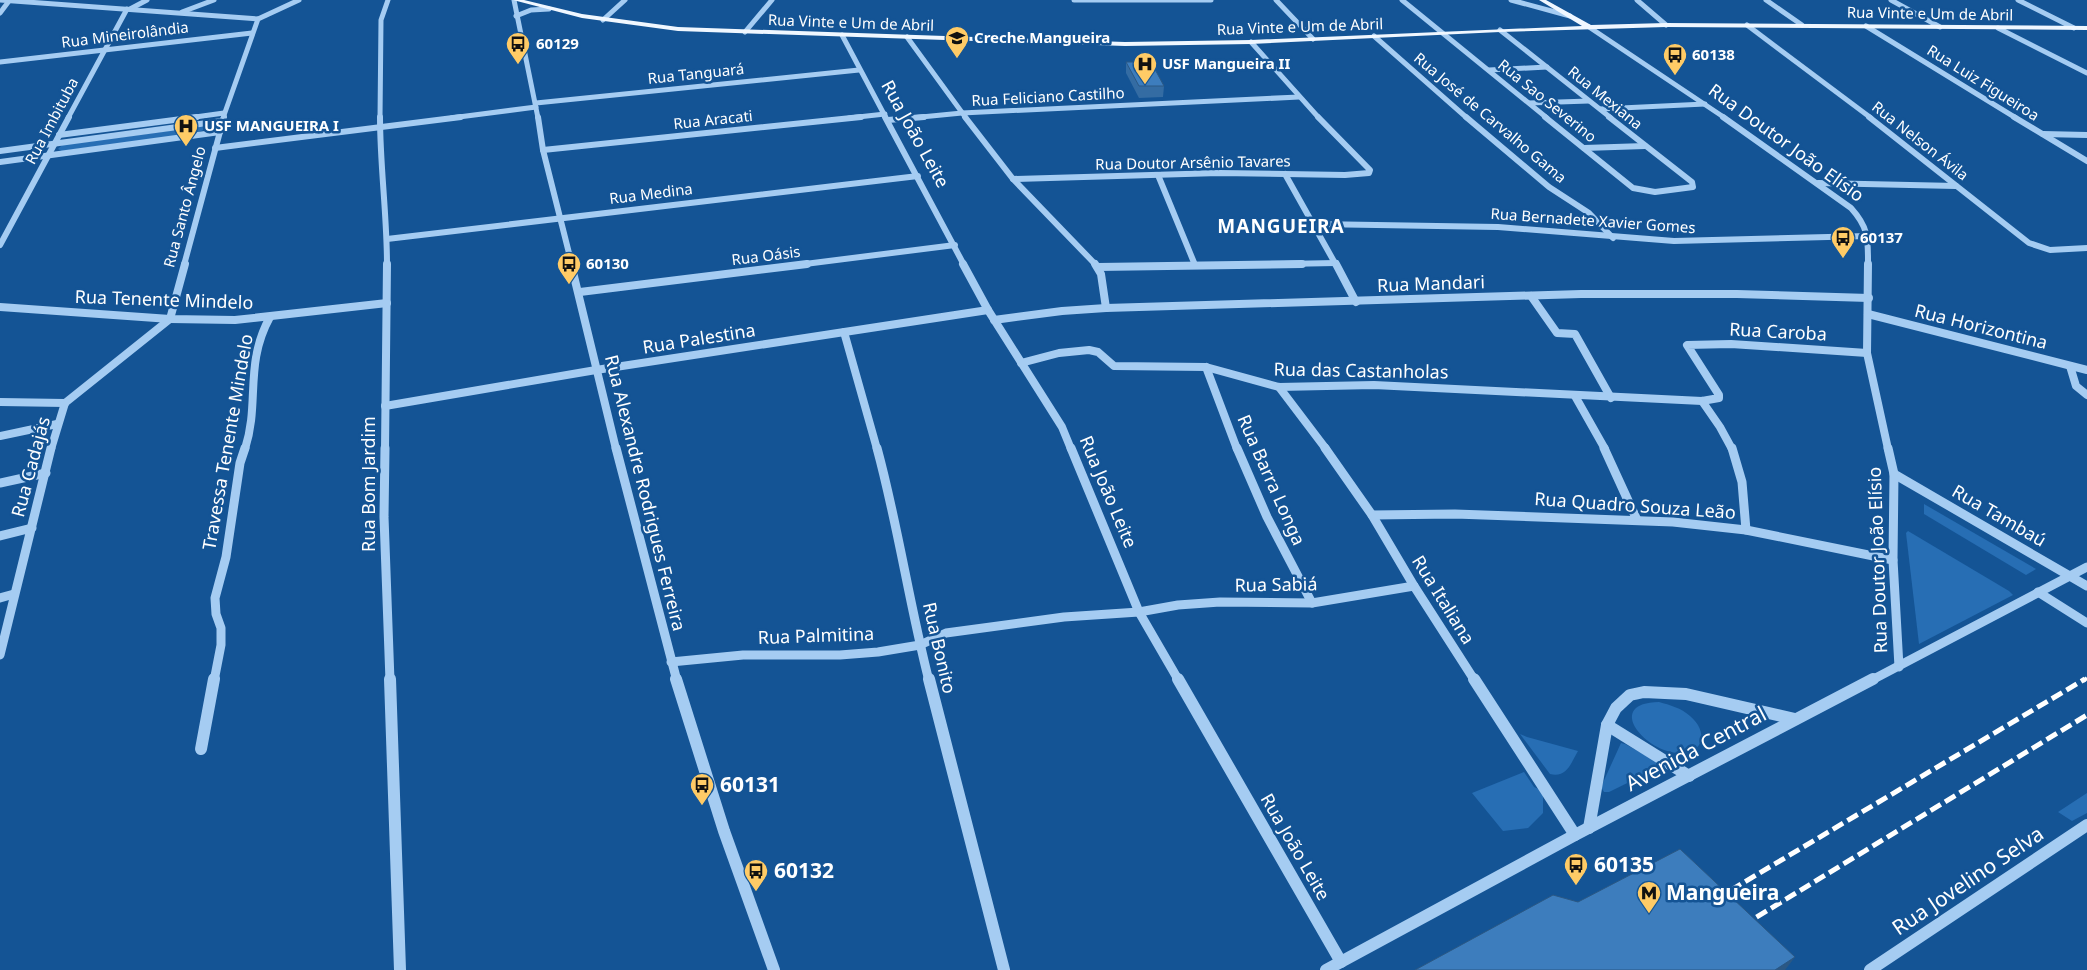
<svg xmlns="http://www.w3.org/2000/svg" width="2087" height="970" viewBox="0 0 2087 970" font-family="'Noto Sans',sans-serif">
<rect width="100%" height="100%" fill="#145495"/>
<g fill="#276eb4">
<path d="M207 126 206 129 196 133 62 151 58 149 62 145Z"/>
<path d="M1924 504 2036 569 2026 575 1924 514Z"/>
<path d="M1908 531 2009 591 2013 595 1919 644 1906 533Z"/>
<path d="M1659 702C1670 705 1681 708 1690 716 1709 732 1704 755 1677 753 1643 750 1605 703 1659 702Z"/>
<path d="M1520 734 1527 737 1578 751C1571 763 1567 778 1550 774Z"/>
<path d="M1621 743 1625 744 1658 762 1660 767 1609 792H1604L1601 787Z"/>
<path d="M1524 772 1534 787 1543 791V813L1528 828 1503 831 1472 793Z"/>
<path d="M2087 793V813L2072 821 2058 812Z"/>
</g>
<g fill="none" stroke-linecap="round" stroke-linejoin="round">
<g stroke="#a5ccf2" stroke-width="5">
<path d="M0 0 258 19"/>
<path d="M514 0 538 118"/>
<path d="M1074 0H1211"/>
<path d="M1276 0 1313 39"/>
<path d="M1402 0 1547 118"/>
<path d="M1511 0 1570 16"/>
<path d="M1637 0 1666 25"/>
<path d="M1766 0 1802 25"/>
<path d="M1891 0 1940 27"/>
<path d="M2018 0 2074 28"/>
<path d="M130 9 147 0"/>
<path d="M182 12 214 0"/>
<path d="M0 13 9 1"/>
<path d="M516 16 531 10 549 9"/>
<path d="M603 20 625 0"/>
<path d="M1747 25 1871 118"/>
<path d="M1866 26 2016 118"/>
<path d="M1589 27 1725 118"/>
<path d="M1998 28 2087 73"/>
<path d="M1500 30 1611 118"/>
<path d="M745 32 772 0"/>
<path d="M842 35 886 118"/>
<path d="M1374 36 1467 118"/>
<path d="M907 37 966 118"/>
<path d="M1251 42 1319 118"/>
<path d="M0 62 252 33"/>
<path d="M1489 70 1547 67"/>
<path d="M536 103 859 70"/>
<path d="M1529 103 1589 101"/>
<path d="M1600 109 1705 104"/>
<path d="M68 118 127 9"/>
<path d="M188 118 224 113"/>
<path d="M223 118 258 19 299 0"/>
<path d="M380 118 381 20 388 0"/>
<path d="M451 118 536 107"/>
<path d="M849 118 885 114"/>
<path d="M911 118 962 113 1299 97"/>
</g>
<g stroke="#a5ccf2" stroke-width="6">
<path d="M380 117C380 166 387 215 387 265"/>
<path d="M538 117 543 150 572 265"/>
<path d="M885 117 964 265"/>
<path d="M965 117 1013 179 1096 265"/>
<path d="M1466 117 1549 187 1589 213 1613 238"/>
<path d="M1545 117 1633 188 1655 192 1693 187 1692 182 1609 117"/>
<path d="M1723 117 1851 208C1869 228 1868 239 1868 265"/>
<path d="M1869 117 2029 243 2050 250 2087 248"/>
<path d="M2014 117 2087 161"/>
<path d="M888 120 924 117"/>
<path d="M2043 134 2087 135"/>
<path d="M59 135 197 117"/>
<path d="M215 148 461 117"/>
<path d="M1584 148 1645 146"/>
<path d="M543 150 861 117"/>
<path d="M0 151 222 121"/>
<path d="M0 162 220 132"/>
<path d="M1285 174 1336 265"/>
<path d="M1158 175 1195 265"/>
<path d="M1013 179 1219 173 1345 175 1369 173 1370 170 1318 117"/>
<path d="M1818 183 1956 186"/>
<path d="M1315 224 1498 227 1674 241 1868 236"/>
<path d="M387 239 918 176"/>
<path d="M0 245 69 117"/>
<path d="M184 265 224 117"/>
<path d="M797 265 955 245"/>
<path d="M1228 265 1336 263"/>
</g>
<g stroke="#a5ccf2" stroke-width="8">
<path d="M571 264 616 449"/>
<path d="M963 264 988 310 1062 427 1071 449"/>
<path d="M1095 264 1101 274 1106 308"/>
<path d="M1336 264 1356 302"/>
<path d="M1868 264 1867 353 1888 449"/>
<path d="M1098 267 1302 264"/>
<path d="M580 292 807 264"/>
<path d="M1531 296 1557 333 1575 334 1611 398"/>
<path d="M0 307 170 319 235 320 387 303"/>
<path d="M1868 314 2087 370"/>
<path d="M994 320 1062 311 1106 308 1581 294H1737L1869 298"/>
<path d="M844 332 877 449"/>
<path d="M1021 363 1059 353 1089 350 1098 352 1114 366 1206 367 1279 387 1374 385 1702 401 1719 398V395L1687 345 1731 344 1867 353"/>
<path d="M2070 366 2076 386 2087 395"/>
<path d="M1206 367 1237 449"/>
<path d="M1279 387 1326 449"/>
<path d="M1575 396 1605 449"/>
<path d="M1702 401 1720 427 1732 449"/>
<path d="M0 402 65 403"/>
<path d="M65 403 170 319 185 264"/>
<path d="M385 406 596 370 988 310"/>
<path d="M0 436 57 424"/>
<path d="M51 449 65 403"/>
<path d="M245 449C260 403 244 364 270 317"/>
<path d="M385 449 387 264"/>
</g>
<g stroke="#a5ccf2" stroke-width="9">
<path d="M385 448 384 517 390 681"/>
<path d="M616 448 677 681"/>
<path d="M877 448C898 525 909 603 929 681"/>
<path d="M1071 448 1139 612 1179 681"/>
<path d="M1237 448 1267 517 1312 603"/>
<path d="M1325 448 1372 515 1414 586 1475 681"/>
<path d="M1604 448 1637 520"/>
<path d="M1732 448 1742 482 1746 530"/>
<path d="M1888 448 1894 474 1893 560 1899 667"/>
<path d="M1894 474 2087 586"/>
<path d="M0 483 46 473"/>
<path d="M1372 515 1455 514 1673 522 1746 530 1893 560"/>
<path d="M0 536 32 528"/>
<path d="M2038 592 2087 623"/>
<path d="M0 598 14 594"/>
<path d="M0 655 51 448"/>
<path d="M671 662 743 655H840L878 652 920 645 946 633 1064 617 1139 612 1178 605 1220 602 1312 603 1414 586"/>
<path d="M214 681 221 645V628L216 614 215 598 226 557 240 463 245 448"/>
<path d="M1870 681 2087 567"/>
</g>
<g stroke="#a5ccf2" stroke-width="12">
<path d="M390 679 400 970"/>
<path d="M676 679 724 831 774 970"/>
<path d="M929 679 1004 970"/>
<path d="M1178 679 1341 962"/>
<path d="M1474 679 1575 835"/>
<path d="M1607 725 1689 776"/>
<path d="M201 749 214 679"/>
<path d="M1589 828 1607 725 1616 708 1630 695 1644 692 1686 694 1795 719"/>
<path d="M1326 970 1575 835 1873 679"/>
<path d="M1870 970 2087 825"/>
</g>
<path fill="#f0f7ff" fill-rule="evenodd" d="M513 0H524L582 14 678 27 1125 42 1251 40 1582 26 1539 0H1546L1591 25 1666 23 2087 26V30L1666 27 1500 32 1251 44 1125 46 678 31 582 18Z"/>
<path stroke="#fff" stroke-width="4" stroke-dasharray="9 4" stroke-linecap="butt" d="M2083 681 2087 678"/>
<g stroke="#fff" stroke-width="5" stroke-dasharray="12 5" stroke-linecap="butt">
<path d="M1716 899 2085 679"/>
<path d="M1742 926 2087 715"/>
</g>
</g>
<path fill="#346ca3" d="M1126 62 1164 86 1163 97 1139 98 1126 73Z"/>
<path fill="#2b5884" d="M1795 957 1785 970H1775Z"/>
<g fill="#3d7dbd" stroke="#2b5884">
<path d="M1126 62H1151L1164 86H1139Z"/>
<path d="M1680 849 1795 957 1775 970H1415L1553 895 1578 902Z"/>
</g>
<defs>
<g id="school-pin" transform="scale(1.25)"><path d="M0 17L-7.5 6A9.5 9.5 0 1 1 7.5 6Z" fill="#ffcb66" stroke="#145495"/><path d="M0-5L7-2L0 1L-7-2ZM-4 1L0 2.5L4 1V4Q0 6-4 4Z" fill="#111"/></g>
<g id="bus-pin" transform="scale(1.25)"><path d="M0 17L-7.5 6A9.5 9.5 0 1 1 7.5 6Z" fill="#ffcb66" stroke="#145495"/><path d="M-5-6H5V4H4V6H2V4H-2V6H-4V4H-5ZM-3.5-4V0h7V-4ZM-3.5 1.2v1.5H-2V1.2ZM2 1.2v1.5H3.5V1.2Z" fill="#111"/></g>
<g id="hospital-pin" transform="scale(1.25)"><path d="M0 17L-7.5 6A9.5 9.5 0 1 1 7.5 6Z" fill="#ffcb66" stroke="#145495"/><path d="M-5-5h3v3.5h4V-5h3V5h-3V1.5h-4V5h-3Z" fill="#111"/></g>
<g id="metro-pin" transform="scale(1.25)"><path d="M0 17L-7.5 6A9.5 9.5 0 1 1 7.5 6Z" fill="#ffcb66" stroke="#145495"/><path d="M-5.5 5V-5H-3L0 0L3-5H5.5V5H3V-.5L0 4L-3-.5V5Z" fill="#111"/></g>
</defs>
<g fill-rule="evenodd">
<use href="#school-pin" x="957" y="38"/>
<use href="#bus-pin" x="518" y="44"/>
<use href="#bus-pin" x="1675" y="55"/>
<use href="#hospital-pin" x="1145" y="64"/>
<use href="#hospital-pin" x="186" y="126"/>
<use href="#bus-pin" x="1843" y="238"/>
<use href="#bus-pin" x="569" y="264"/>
<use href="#bus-pin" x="702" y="785"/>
<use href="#bus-pin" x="1576" y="865"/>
<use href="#bus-pin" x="756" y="871"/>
<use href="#metro-pin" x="1649" y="893"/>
</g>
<g text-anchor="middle" stroke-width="5" stroke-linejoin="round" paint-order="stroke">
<g font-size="15" fill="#fff" stroke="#145495">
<text transform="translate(1930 14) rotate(1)" y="5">Rua Vinte e Um de Abril</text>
<text transform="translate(851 23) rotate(2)" y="5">Rua Vinte e Um de Abril</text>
<text transform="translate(1300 27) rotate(-2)" y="5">Rua Vinte e Um de Abril</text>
<text transform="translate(125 35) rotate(-7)" y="5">Rua Mineirolândia</text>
<text transform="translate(696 74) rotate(-6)" y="5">Rua Tanguará</text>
<text transform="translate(1983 83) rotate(32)" y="5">Rua Luiz Figueiroa</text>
<text transform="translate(1048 97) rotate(-3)" y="5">Rua Feliciano Castilho</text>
<text transform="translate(1605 98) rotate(39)" y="5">Rua Mexiana</text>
<text transform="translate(1547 101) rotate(39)" y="5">Rua Sao Severino</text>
<text transform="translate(1490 118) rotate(40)" y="5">Rua José de Carvalho Gama</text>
<text transform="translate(713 120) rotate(-6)" y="5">Rua Aracati</text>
<text transform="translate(52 121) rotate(-62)" y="5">Rua Imbituba</text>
<text transform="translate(1920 141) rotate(38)" y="5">Rua Nelson Ávila</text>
<text transform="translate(1193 163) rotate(-1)" y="5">Rua Doutor Arsênio Tavares</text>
<text transform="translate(651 194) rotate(-7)" y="5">Rua Medina</text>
<text transform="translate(185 207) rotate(-75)" y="5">Rua Santo Ângelo</text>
<text transform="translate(1593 221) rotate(4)" y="5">Rua Bernadete Xavier Gomes</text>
<text transform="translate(766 256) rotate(-7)" y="5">Rua Oásis</text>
</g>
<g font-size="15" font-weight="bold" fill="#fff" stroke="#145495" text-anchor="start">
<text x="974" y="43">Creche Mangueira</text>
<text x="536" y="49">60129</text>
<text x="1692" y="60">60138</text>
<text x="1162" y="69">USF Mangueira II</text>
<text x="204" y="131">USF MANGUEIRA I</text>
<text x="1860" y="243">60137</text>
<text x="586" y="269">60130</text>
</g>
<g font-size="18" fill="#fff" stroke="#145495">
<text transform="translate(915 134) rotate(61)" y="6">Rua João Leite</text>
<text transform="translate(1786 143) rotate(36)" y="6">Rua Doutor João Elísio</text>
<text transform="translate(1431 284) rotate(-2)" y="6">Rua Mandari</text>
<text transform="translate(164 300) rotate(2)" y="6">Rua Tenente Mindelo</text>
<text transform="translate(1981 327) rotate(14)" y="6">Rua Horizontina</text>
<text transform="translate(1778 332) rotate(3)" y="6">Rua Caroba</text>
<text transform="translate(699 339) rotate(-9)" y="6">Rua Palestina</text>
<text transform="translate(1361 371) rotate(1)" y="6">Rua das Castanholas</text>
<text transform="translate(228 442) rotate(-80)" y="6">Travessa Tenente Mindelo</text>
<text transform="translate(31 467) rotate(-75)" y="6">Rua Cadajás</text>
<text transform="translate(1271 480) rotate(66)" y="6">Rua Barra Longa</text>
<text transform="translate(369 484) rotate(-90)" y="6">Rua Bom Jardim</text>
<text transform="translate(1108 492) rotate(67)" y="6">Rua João Leite</text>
<text transform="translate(645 493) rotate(76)" y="6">Rua Alexandre Rodrigues Ferreira</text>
<text transform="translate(1635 506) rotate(4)" y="6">Rua Quadro Souza Leão</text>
<text transform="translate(1999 516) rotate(30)" y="6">Rua Tambaú</text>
<text transform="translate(1878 560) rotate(-92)" y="6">Rua Doutor João Elísio</text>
<text transform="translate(1276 585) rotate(-1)" y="6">Rua Sabiá</text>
<text transform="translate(1443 600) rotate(58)" y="6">Rua Italiana</text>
<text transform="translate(816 636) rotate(-2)" y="6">Rua Palmitina</text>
<text transform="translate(939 648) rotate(77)" y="6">Rua Bonito</text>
<text transform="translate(1295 847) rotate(60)" y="6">Rua João Leite</text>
</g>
<g font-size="19" font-weight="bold" letter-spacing="1" fill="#fff" stroke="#145495">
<text x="1281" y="233">MANGUEIRA</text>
</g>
<g font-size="21" fill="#fff" stroke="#145495">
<text transform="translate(1696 749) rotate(-28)" y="7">Avenida Central</text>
<text transform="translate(1968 881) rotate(-34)" y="7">Rua Jovelino Selva</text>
</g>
<g font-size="21" font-weight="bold" fill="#fff" stroke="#145495" text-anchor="start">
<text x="720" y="792">60131</text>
<text x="1594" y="872">60135</text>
<text x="774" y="878">60132</text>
<text x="1666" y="900">Mangueira</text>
</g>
</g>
</svg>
